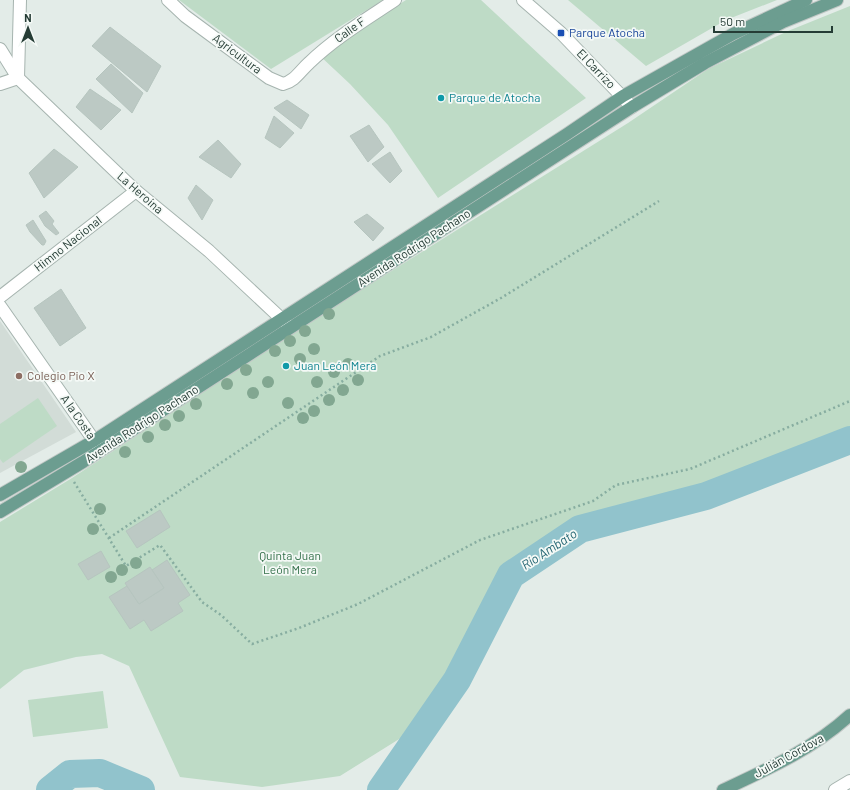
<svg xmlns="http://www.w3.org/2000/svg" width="850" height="790" viewBox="0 0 850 790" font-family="Barlow,sans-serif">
<rect width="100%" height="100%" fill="#e3ece8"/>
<path fill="#d2dcd7" d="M0 321 76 432 0 473Z"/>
<g fill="#bedbc6">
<path d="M179 0H383L271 69Z"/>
<path d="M406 0H481L586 98 438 198 388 125 350 84 319 55Z"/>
<path d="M568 0H777L726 20 646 66Z"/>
<path d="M850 6V428L703 485 575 519 503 567 448 675 404 736 340 776 262 787 180 777 129 666 102 654 76 657 24 670 0 689V522L72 478 305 325 628 123 708 69 788 31Z"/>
<path d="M38 398 57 426 3 463 0 459V424Z"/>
<path d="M103 691 108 728 33 737 28 700Z"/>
</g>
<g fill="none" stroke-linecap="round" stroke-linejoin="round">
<g stroke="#91c3cc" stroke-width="28">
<path d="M50 790 70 774 100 773 141 790"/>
<path d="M381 790 457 680 511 575 580 529 706 496 850 440"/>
</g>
</g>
<g fill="#bcc9c4" stroke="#b6c5bf">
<path d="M110 27 161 66 147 92 92 46Z"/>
<path d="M111 64 143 93 132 113 96 79Z"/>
<path d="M90 89 121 110 101 130 76 107Z"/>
<path d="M287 100 309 115 301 129 274 108Z"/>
<path d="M274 116 294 133 280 148 265 138Z"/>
<path d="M369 125 384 147 368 162 350 136Z"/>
<path d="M218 140 241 164 231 178 199 157Z"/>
<path d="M54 149 78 167 44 198 29 173Z"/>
<path d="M390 152 402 171 390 183 372 164Z"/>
<path d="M196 185 213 200 202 220 188 198Z"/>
<path d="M46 211 54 221 52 224 59 233 56 235 45 226 39 216Z"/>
<path d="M367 214 384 228 373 241 354 222Z"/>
<path d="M33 220 46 241 44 245H42L30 232 26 225Z"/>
<path d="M61 289 86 328 60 346 34 308Z"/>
<path d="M160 510 170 527 137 548 126 531Z"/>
<path d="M101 551 110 567 88 580 78 564Z"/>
<path d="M167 560 190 595 178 603 183 611 151 631 144 620 130 629 109 597 127 586 139 604 164 588 152 570Z"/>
<path d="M150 567 164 588 139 604 125 583Z"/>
</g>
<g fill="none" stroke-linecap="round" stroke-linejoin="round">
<g stroke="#a6b4af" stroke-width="14">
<g id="minor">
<path d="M168 0 185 16 269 78 283 84C295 81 300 71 309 63 335 38 365 20 395 0"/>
<path d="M523 0 561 33 632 107"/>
<path d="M0 49 18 78 136 191 209 251 288 325"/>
<path d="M0 84 18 78 20 0"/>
<path d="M0 297 136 191"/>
<path d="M0 306 100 449"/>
<path d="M835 790 850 781"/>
</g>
</g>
<g stroke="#c2c8c6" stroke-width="14">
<g id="major">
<path d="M0 495 95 440 567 134 623 96 733 34 806 0"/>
<path d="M0 512 83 462 632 107 705 63 783 22 837 0"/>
<path d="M723 790C768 769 813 749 850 715"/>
</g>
</g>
<g stroke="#87ada0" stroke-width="2.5" stroke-dasharray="2 3" stroke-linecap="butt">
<path d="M74 482 126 566 160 545 202 602 221 615 252 644 299 628 358 604 480 540 593 501 616 485 690 469 850 401"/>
<path d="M109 538 380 356 431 337 501 298 659 201"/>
</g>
<use href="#minor" stroke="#fff" stroke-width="12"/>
<use href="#major" stroke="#6c9d90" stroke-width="12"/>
</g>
<g fill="#82a791">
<circle cx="329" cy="314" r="6"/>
<circle cx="305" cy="331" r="6"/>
<circle cx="290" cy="341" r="6"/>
<circle cx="314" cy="349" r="6"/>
<circle cx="275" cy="351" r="6"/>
<circle cx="300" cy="359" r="6"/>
<circle cx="348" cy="364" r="6"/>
<circle cx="246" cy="370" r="6"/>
<circle cx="334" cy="372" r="6"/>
<circle cx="358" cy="380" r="6"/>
<circle cx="268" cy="382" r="6"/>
<circle cx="317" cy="382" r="6"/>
<circle cx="227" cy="384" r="6"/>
<circle cx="343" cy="390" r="6"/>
<circle cx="253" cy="393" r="6"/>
<circle cx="329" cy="400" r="6"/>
<circle cx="288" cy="403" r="6"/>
<circle cx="196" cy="404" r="6"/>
<circle cx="314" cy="411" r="6"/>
<circle cx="179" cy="416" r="6"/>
<circle cx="303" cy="418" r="6"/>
<circle cx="165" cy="425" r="6"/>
<circle cx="148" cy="437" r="6"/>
<circle cx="125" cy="452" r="6"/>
<circle cx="21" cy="467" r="6"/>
<circle cx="100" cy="509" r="6"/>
<circle cx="93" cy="529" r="6"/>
<circle cx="136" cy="563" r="6"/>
<circle cx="122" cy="570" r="6"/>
<circle cx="111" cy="577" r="6"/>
</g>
<rect fill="#1a4fb4" stroke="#f4f9f6" stroke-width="1.5" x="557" y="29" width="8" height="8" rx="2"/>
<g fill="#0f9aa8" stroke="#f4f9f6" stroke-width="1.5">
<circle cx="441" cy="98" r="4"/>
<circle cx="286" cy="366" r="4"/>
</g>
<circle fill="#8d6e63" stroke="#f4f9f6" stroke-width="1.5" cx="19" cy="376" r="4"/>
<g text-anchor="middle" stroke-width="3.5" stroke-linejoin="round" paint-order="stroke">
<g font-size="12" fill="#253c35" stroke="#f4f9f6">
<text transform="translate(350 30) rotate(-35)" y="4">Calle F</text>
<text transform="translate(237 54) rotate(37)" y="4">Agricultura</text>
<text transform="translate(596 69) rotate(46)" y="4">El Carrizo</text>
<text transform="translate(140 193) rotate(41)" y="4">La Heroina</text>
<text transform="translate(68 244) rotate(-38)" y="4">Himno Nacional</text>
<text transform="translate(414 248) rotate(-33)" y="4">Avenida Rodrigo Pachano</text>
<text transform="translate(78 417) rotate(55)" y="4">A la Costa</text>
<text transform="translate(142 424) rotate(-33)" y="4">Avenida Rodrigo Pachano</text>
<text transform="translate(789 756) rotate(-29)" y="4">Julián Cordova</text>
</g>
<g font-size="12" fill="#164399" stroke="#f4f9f6" text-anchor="start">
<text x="569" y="37">Parque Atocha</text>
</g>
<g font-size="12" fill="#0d838f" stroke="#f4f9f6" text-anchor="start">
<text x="449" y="102">Parque de Atocha</text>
<text x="294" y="370">Juan León Mera</text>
</g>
<g font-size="12" fill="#785e54" stroke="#f4f9f6" text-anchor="start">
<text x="27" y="380">Colegio Pio X</text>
</g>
<g font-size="12" fill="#326f49" stroke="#f4f9f6">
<text x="290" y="560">Quinta Juan<tspan x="290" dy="14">León Mera</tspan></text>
</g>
<g font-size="13" font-style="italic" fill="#246673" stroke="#f4f9f6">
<text transform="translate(549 549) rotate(-33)" y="5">Río Ambato</text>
</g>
</g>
<g transform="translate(28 28)" stroke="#f4f9f6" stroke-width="3" paint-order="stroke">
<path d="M0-3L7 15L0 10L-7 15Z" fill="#253c35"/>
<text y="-6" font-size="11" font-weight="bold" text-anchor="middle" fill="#253c35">N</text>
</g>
<path d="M714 26v6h118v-6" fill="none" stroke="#253c35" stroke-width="2"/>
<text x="720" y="26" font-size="12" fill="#253c35" stroke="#f4f9f6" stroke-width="3" paint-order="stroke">50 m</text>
</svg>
